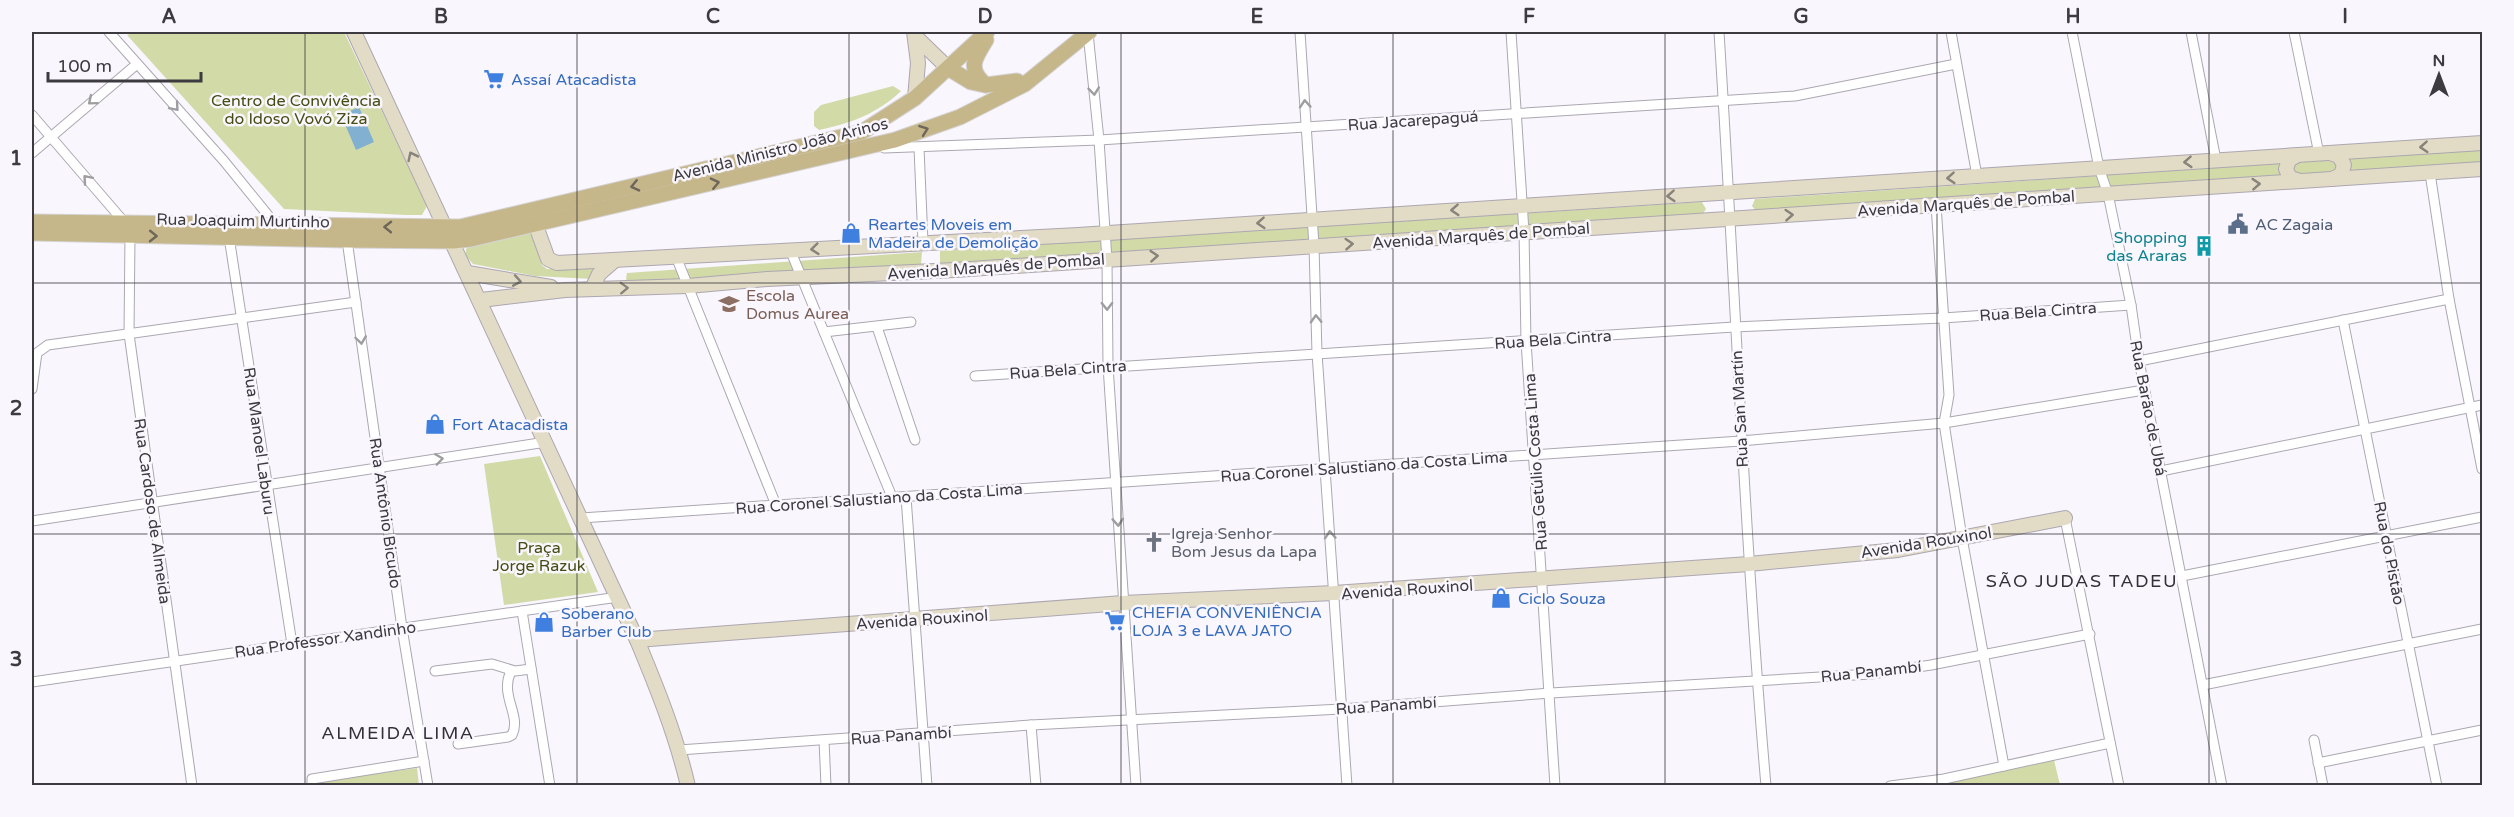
<svg xmlns="http://www.w3.org/2000/svg" width="2514" height="817" viewBox="0 0 2514 817" font-family="'Varela Round',sans-serif">
<rect width="100%" height="100%" fill="#faf6fe"/>
<g fill="#d2dba8">
<path d="M136 32H344L427 206 422 215H406L284 209 127 35Z"/>
<path d="M893 86 901 91C877 114 851 123 819 130L814 126V112L821 105Z"/>
<path d="M2482 150V164L1756 211 1752 206 1755 199Z"/>
<path d="M1702 202 1706 209 1702 215 940 264V251Z"/>
<path d="M532 233 542 265 547 269 600 267 592 279 535 276 473 264 466 256V249L471 245Z"/>
<path d="M922 252 921 265 629 284 626 279 627 273Z"/>
<path d="M540 456 598 592 504 605 484 464Z"/>
<path d="M2054 760 2060 785 1930 786Z"/>
<path d="M417 768 419 785 319 786V782Z"/>
</g>
<path fill="#81b0d1" d="M359 107 374 142 356 150 341 115Z"/>
<g fill="none" stroke-linecap="round" stroke-linejoin="round">
<g stroke="#aca7b1" stroke-width="11">
<g id="street">
<path d="M109 32 224 161 276 225"/>
<path d="M1300 32 1314 246 1317 353 1347 786"/>
<path d="M1511 32 1524 232 1526 341 1555 786"/>
<path d="M1719 32C1735 283 1744 534 1766 786"/>
<path d="M1951 32 1977 176"/>
<path d="M2072 32 2099 168 2108 194 2131 305 2139 361 2222 786"/>
<path d="M2191 32 2216 160"/>
<path d="M2294 32 2319 154"/>
<path d="M1088 33 1099 140 1107 260 1108 366 1136 786"/>
<path d="M32 115 125 223"/>
<path d="M884 148 1099 140 1795 96 1956 64"/>
<path d="M919 148 923 242"/>
<path d="M32 153 137 64"/>
<path d="M2430 173 2449 299 2482 469"/>
<path d="M1936 205 1949 395 1944 423 1962 538 2004 766"/>
<path d="M130 236 129 334 192 786"/>
<path d="M229 237 292 644"/>
<path d="M347 240 402 628 428 786"/>
<path d="M791 252 892 497"/>
<path d="M677 259 776 505"/>
<path d="M2343 320 2437 786"/>
<path d="M877 327 915 440"/>
<path d="M824 332 911 322"/>
<path d="M2139 361 2449 299"/>
<path d="M975 376 1734 327 1943 318 2131 305"/>
<path d="M32 389 37 353 48 345 356 302"/>
<path d="M2161 471 2482 405"/>
<path d="M906 497 927 786"/>
<path d="M581 518 1741 441 1944 423 2144 390"/>
<path d="M2065 518 2119 786"/>
<path d="M32 521 546 442"/>
<path d="M2182 576 2482 517"/>
<path d="M522 611 550 786"/>
<path d="M435 671 492 664 515 671 531 669"/>
<path d="M32 682 618 597"/>
<path d="M2203 685 2482 629"/>
<path d="M1031 725 1036 786"/>
<path d="M824 740 826 786"/>
<path d="M2314 740 2323 786"/>
<path d="M458 744 508 737 512 735C522 715 499 696 511 671"/>
<path d="M679 750 1031 725 1341 709 1551 693 1871 674 1931 665 2090 634"/>
<path d="M2318 763 2482 730"/>
<path d="M312 786V779L424 761"/>
<path d="M1890 786 1944 779 2110 743"/>
</g>
</g>
<g stroke="#aca7b1" stroke-width="16">
<g id="secondary">
<path d="M354 32 637 640C657 688 676 735 688 786"/>
<path d="M914 32 918 63 915 98"/>
<path d="M916 37 948 68"/>
<path d="M2330 153 2339 156 2344 165 2341 175 2332 179"/>
<path d="M2298 155 2289 160 2286 169 2290 178 2300 181"/>
<path d="M532 215 548 259 557 263 1078 235 2482 143"/>
<path d="M468 273 551 287"/>
<path d="M592 289 599 274 614 261"/>
<path d="M481 300 565 290 688 286 767 279 955 270 2482 169"/>
<path d="M637 640 1123 603 1334 593 1749 564 1898 550 2065 518"/>
</g>
</g>
<g stroke="#d4d4d5" stroke-width="17">
<g id="primary">
<path d="M986 40C974 59 967 69 986 85L1017 81"/>
<path d="M948 68 971 82 985 85"/>
<path d="M32 222 460 227 862 132 915 98 987 32"/>
<path d="M32 233 347 240 453 241 471 239 895 140 960 117 1025 84 1089 32"/>
</g>
</g>
<use href="#street" stroke="#fff" stroke-width="9"/>
<use href="#secondary" stroke="#e2dbc5" stroke-width="14"/>
<use href="#primary" stroke="#c6b78b" stroke-width="15"/>
</g>
<defs><path id="oneway-chevron" d="M-2-3.5L2.5 0L-2 3.5" fill="none" stroke-width="1.6" stroke-linecap="round" stroke-linejoin="round" transform="scale(1.5)"/></defs>
<g stroke="#9e9d9f">
<use href="#oneway-chevron" transform="translate(1094 91) rotate(84)"/>
<use href="#oneway-chevron" transform="translate(92 101) rotate(140)"/>
<use href="#oneway-chevron" transform="translate(1305 104) rotate(-94)"/>
<use href="#oneway-chevron" transform="translate(175 107) rotate(49)"/>
<use href="#oneway-chevron" transform="translate(87 179) rotate(-131)"/>
<use href="#oneway-chevron" transform="translate(1107 306) rotate(89)"/>
<use href="#oneway-chevron" transform="translate(1316 319) rotate(-92)"/>
<use href="#oneway-chevron" transform="translate(361 340) rotate(82)"/>
<use href="#oneway-chevron" transform="translate(439 459) rotate(-8)"/>
<use href="#oneway-chevron" transform="translate(1118 522) rotate(86)"/>
<use href="#oneway-chevron" transform="translate(1330 535) rotate(-94)"/>
</g>
<g stroke="#6d665a">
<use href="#oneway-chevron" transform="translate(924 130) rotate(-20)"/>
<use href="#oneway-chevron" transform="translate(715 183) rotate(-13)"/>
<use href="#oneway-chevron" transform="translate(635 186) rotate(167)"/>
<use href="#oneway-chevron" transform="translate(388 227) rotate(-179)"/>
<use href="#oneway-chevron" transform="translate(153 236) rotate(1)"/>
</g>
<g stroke="#87837b">
<use href="#oneway-chevron" transform="translate(2424 147) rotate(176)"/>
<use href="#oneway-chevron" transform="translate(412 156) rotate(-116)"/>
<use href="#oneway-chevron" transform="translate(2188 162) rotate(176)"/>
<use href="#oneway-chevron" transform="translate(1951 178) rotate(176)"/>
<use href="#oneway-chevron" transform="translate(2256 184) rotate(-4)"/>
<use href="#oneway-chevron" transform="translate(1671 196) rotate(176)"/>
<use href="#oneway-chevron" transform="translate(1455 210) rotate(176)"/>
<use href="#oneway-chevron" transform="translate(1789 215) rotate(-4)"/>
<use href="#oneway-chevron" transform="translate(1261 223) rotate(176)"/>
<use href="#oneway-chevron" transform="translate(1349 244) rotate(-4)"/>
<use href="#oneway-chevron" transform="translate(815 249) rotate(174)"/>
<use href="#oneway-chevron" transform="translate(1154 256) rotate(-4)"/>
<use href="#oneway-chevron" transform="translate(517 281) rotate(10)"/>
<use href="#oneway-chevron" transform="translate(624 288) rotate(-2)"/>
</g>
<path fill="none" stroke="#3d3b3f" stroke-width="1.5" stroke-opacity="0.55" d="M305 32V786M577 32V786M849 32V786M1121 32V786M1393 32V786M1665 32V786M1937 32V786M2209 32V786M32 283H2482M32 534H2482"/>
<defs>
<g id="supermarket-bare" transform="scale(1.62)"><path d="M-6-5.5h2.5l.6 2H6L4.5 2H-2.5L-4.4-4H-6ZM-1.5 3.2a1.3 1.3 0 1 0 .1 0ZM3 3.2a1.3 1.3 0 1 0 .1 0Z" fill="#3f7fe0" stroke="#faf6fe" stroke-width="2.5" paint-order="stroke"/></g>
<g id="civic-bare" transform="scale(1.62)"><path d="M-.6-6.5H3V-4.5H.6V-3L4-1V1h2V6H-6V1h2V-1L-.6-3ZM-1.2 2.5V6h2.4V2.5Z" fill="#5c6f8a" stroke="#faf6fe" stroke-width="2.5" paint-order="stroke"/></g>
<g id="shop-bare" transform="scale(1.62)"><path d="M-5-2.5h2.3a2.7 3.5 0 0 1 5.4 0H5L5.5 6h-11ZM-1.5-2.5h3a1.5 2.3 0 0 0-3 0Z" fill="#3f7fe0" stroke="#faf6fe" stroke-width="2.5" paint-order="stroke"/></g>
<g id="building-bare" transform="scale(1.62)"><path d="M-4-6H4V6H1V3H-1V6H-4ZM-2.5-4.3h1.7v1.8h-1.7ZM.8-4.3h1.7v1.8H.8ZM-2.5-1h1.7V.8h-1.7ZM.8-1h1.7V.8H.8Z" fill="#0f9aa8" stroke="#faf6fe" stroke-width="2.5" paint-order="stroke"/></g>
<g id="school-bare" transform="scale(1.62)"><path d="M0-5L7-2L0 1L-7-2ZM-4 1L0 2.5L4 1V4Q0 6-4 4Z" fill="#8d6e63" stroke="#faf6fe" stroke-width="2.5" paint-order="stroke"/></g>
<g id="church-bare" transform="scale(1.62)"><path d="M-1.2-6h2.4v3.5h3.3v2.4h-3.3V6h-2.4V-.1h-3.3v-2.4h3.3Z" fill="#6b7280" stroke="#faf6fe" stroke-width="2.5" paint-order="stroke"/></g>
</defs>
<g fill-rule="evenodd">
<use href="#supermarket-bare" x="494" y="79"/>
<use href="#civic-bare" x="2238" y="224"/>
<use href="#shop-bare" x="851" y="233"/>
<use href="#building-bare" x="2204" y="246"/>
<use href="#school-bare" x="729" y="304"/>
<use href="#shop-bare" x="435" y="424"/>
<use href="#church-bare" x="1154" y="542"/>
<use href="#shop-bare" x="1501" y="598"/>
<use href="#supermarket-bare" x="1115" y="621"/>
<use href="#shop-bare" x="544" y="622"/>
</g>
<g text-anchor="middle" stroke-width="5" stroke-linejoin="round" paint-order="stroke">
<g font-size="16" fill="#366cbe" stroke="#faf6fe" text-anchor="start">
<text x="511" y="85">Assaí Atacadista</text>
<text x="868" y="230">Reartes Moveis em<tspan x="868" dy="18">Madeira de Demolição</tspan></text>
<text x="452" y="430">Fort Atacadista</text>
<text x="1518" y="604">Ciclo Souza</text>
<text x="1132" y="618">CHEFIA CONVENIÊNCIA<tspan x="1132" dy="18">LOJA 3 e LAVA JATO</tspan></text>
<text x="561" y="619">Soberano<tspan x="561" dy="18">Barber Club</tspan></text>
</g>
<g font-size="16" fill="#464d12" stroke="#faf6fe">
<text x="296" y="106">Centro de Convivência<tspan x="296" dy="18">do Idoso Vovó Ziza</tspan></text>
<text x="539" y="553">Praça<tspan x="539" dy="18">Jorge Razuk</tspan></text>
</g>
<g font-size="16" fill="#3d3b3f" stroke="#faf6fe">
<text transform="translate(1413 120) rotate(-4)" y="6">Rua Jacarepaguá</text>
<text transform="translate(780 149) rotate(-14)" y="6">Avenida Ministro João Arinos</text>
<text transform="translate(1966 203) rotate(-4)" y="6">Avenida Marquês de Pombal</text>
<text transform="translate(243 220) rotate(1)" y="6">Rua Joaquim Murtinho</text>
<text transform="translate(1481 235) rotate(-4)" y="6">Avenida Marquês de Pombal</text>
<text transform="translate(996 266) rotate(-4)" y="6">Avenida Marquês de Pombal</text>
<text transform="translate(2038 311) rotate(-4)" y="6">Rua Bela Cintra</text>
<text transform="translate(1553 339) rotate(-4)" y="6">Rua Bela Cintra</text>
<text transform="translate(1068 369) rotate(-4)" y="6">Rua Bela Cintra</text>
<text transform="translate(2149 408) rotate(79)" y="6">Rua Barão de Ubá</text>
<text transform="translate(1739 409) rotate(-93)" y="6">Rua San Martín</text>
<text transform="translate(260 441) rotate(82)" y="6">Rua Manoel Laburu</text>
<text transform="translate(1535 462) rotate(-94)" y="6">Rua Getúlio Costa Lima</text>
<text transform="translate(1364 466) rotate(-4)" y="6">Rua Coronel Salustiano da Costa Lima</text>
<text transform="translate(879 498) rotate(-4)" y="6">Rua Coronel Salustiano da Costa Lima</text>
<text transform="translate(153 511) rotate(82)" y="6">Rua Cardoso de Almeida</text>
<text transform="translate(386 513) rotate(82)" y="6">Rua Antônio Bicudo</text>
<text transform="translate(1926 542) rotate(-9)" y="6">Avenida Rouxinol</text>
<text transform="translate(2390 553) rotate(79)" y="6">Rua do Pistão</text>
<text transform="translate(1407 589) rotate(-4)" y="6">Avenida Rouxinol</text>
<text transform="translate(922 619) rotate(-4)" y="6">Avenida Rouxinol</text>
<text transform="translate(325 639) rotate(-8)" y="6">Rua Professor Xandinho</text>
<text transform="translate(1871 671) rotate(-6)" y="6">Rua Panambí</text>
<text transform="translate(1386 705) rotate(-4)" y="6">Rua Panambí</text>
<text transform="translate(901 735) rotate(-4)" y="6">Rua Panambí</text>
</g>
<g font-size="16" fill="#4e5e75" stroke="#faf6fe" text-anchor="start">
<text x="2255" y="230">AC Zagaia</text>
</g>
<g font-size="16" fill="#0d838f" stroke="#faf6fe" text-anchor="end">
<text x="2187" y="243">Shopping<tspan x="2187" dy="18">das Araras</tspan></text>
</g>
<g font-size="16" fill="#785e54" stroke="#faf6fe" text-anchor="start">
<text x="746" y="301">Escola<tspan x="746" dy="18">Domus Aurea</tspan></text>
</g>
<g font-size="16" fill="#5b616d" stroke="#faf6fe" text-anchor="start">
<text x="1171" y="539">Igreja Senhor<tspan x="1171" dy="18">Bom Jesus da Lapa</tspan></text>
</g>
<g font-size="18" letter-spacing="1.5" fill="#343038" stroke="#faf6fe">
<text x="2082" y="587">SÃO JUDAS TADEU</text>
<text x="398" y="739">ALMEIDA LIMA</text>
</g>
</g>
<rect width="2514" height="817" fill="none" stroke="#faf6fe" stroke-width="66"/>
<g transform="translate(2439 75)" stroke="#faf6fe" stroke-width="4.5" paint-order="stroke">
<path d="M0-4.5L10 22L0 15L-10 22Z" fill="#3d3b3f"/>
<text y="-9" font-size="16" font-weight="bold" text-anchor="middle" fill="#3d3b3f">N</text>
</g>
<path d="M48 72v9h153v-9" fill="none" stroke="#3d3b3f" stroke-width="3"/>
<text x="57" y="72" font-size="18" fill="#3d3b3f" stroke="#faf6fe" stroke-width="4.5" paint-order="stroke">100 m</text>
<rect x="33" y="33" width="2448" height="751" fill="none" stroke="#3d3b3f" stroke-width="2"/>
<g font-size="20" text-anchor="middle" font-weight="bold" fill="#3d3b3f">
<text x="169" y="23">A</text>
<text x="441" y="23">B</text>
<text x="713" y="23">C</text>
<text x="985" y="23">D</text>
<text x="1257" y="23">E</text>
<text x="1529" y="23">F</text>
<text x="1801" y="23">G</text>
<text x="2073" y="23">H</text>
<text x="2345" y="23">I</text>
<text x="16" y="165">1</text>
<text x="16" y="415">2</text>
<text x="16" y="666">3</text>
</g>
</svg>
